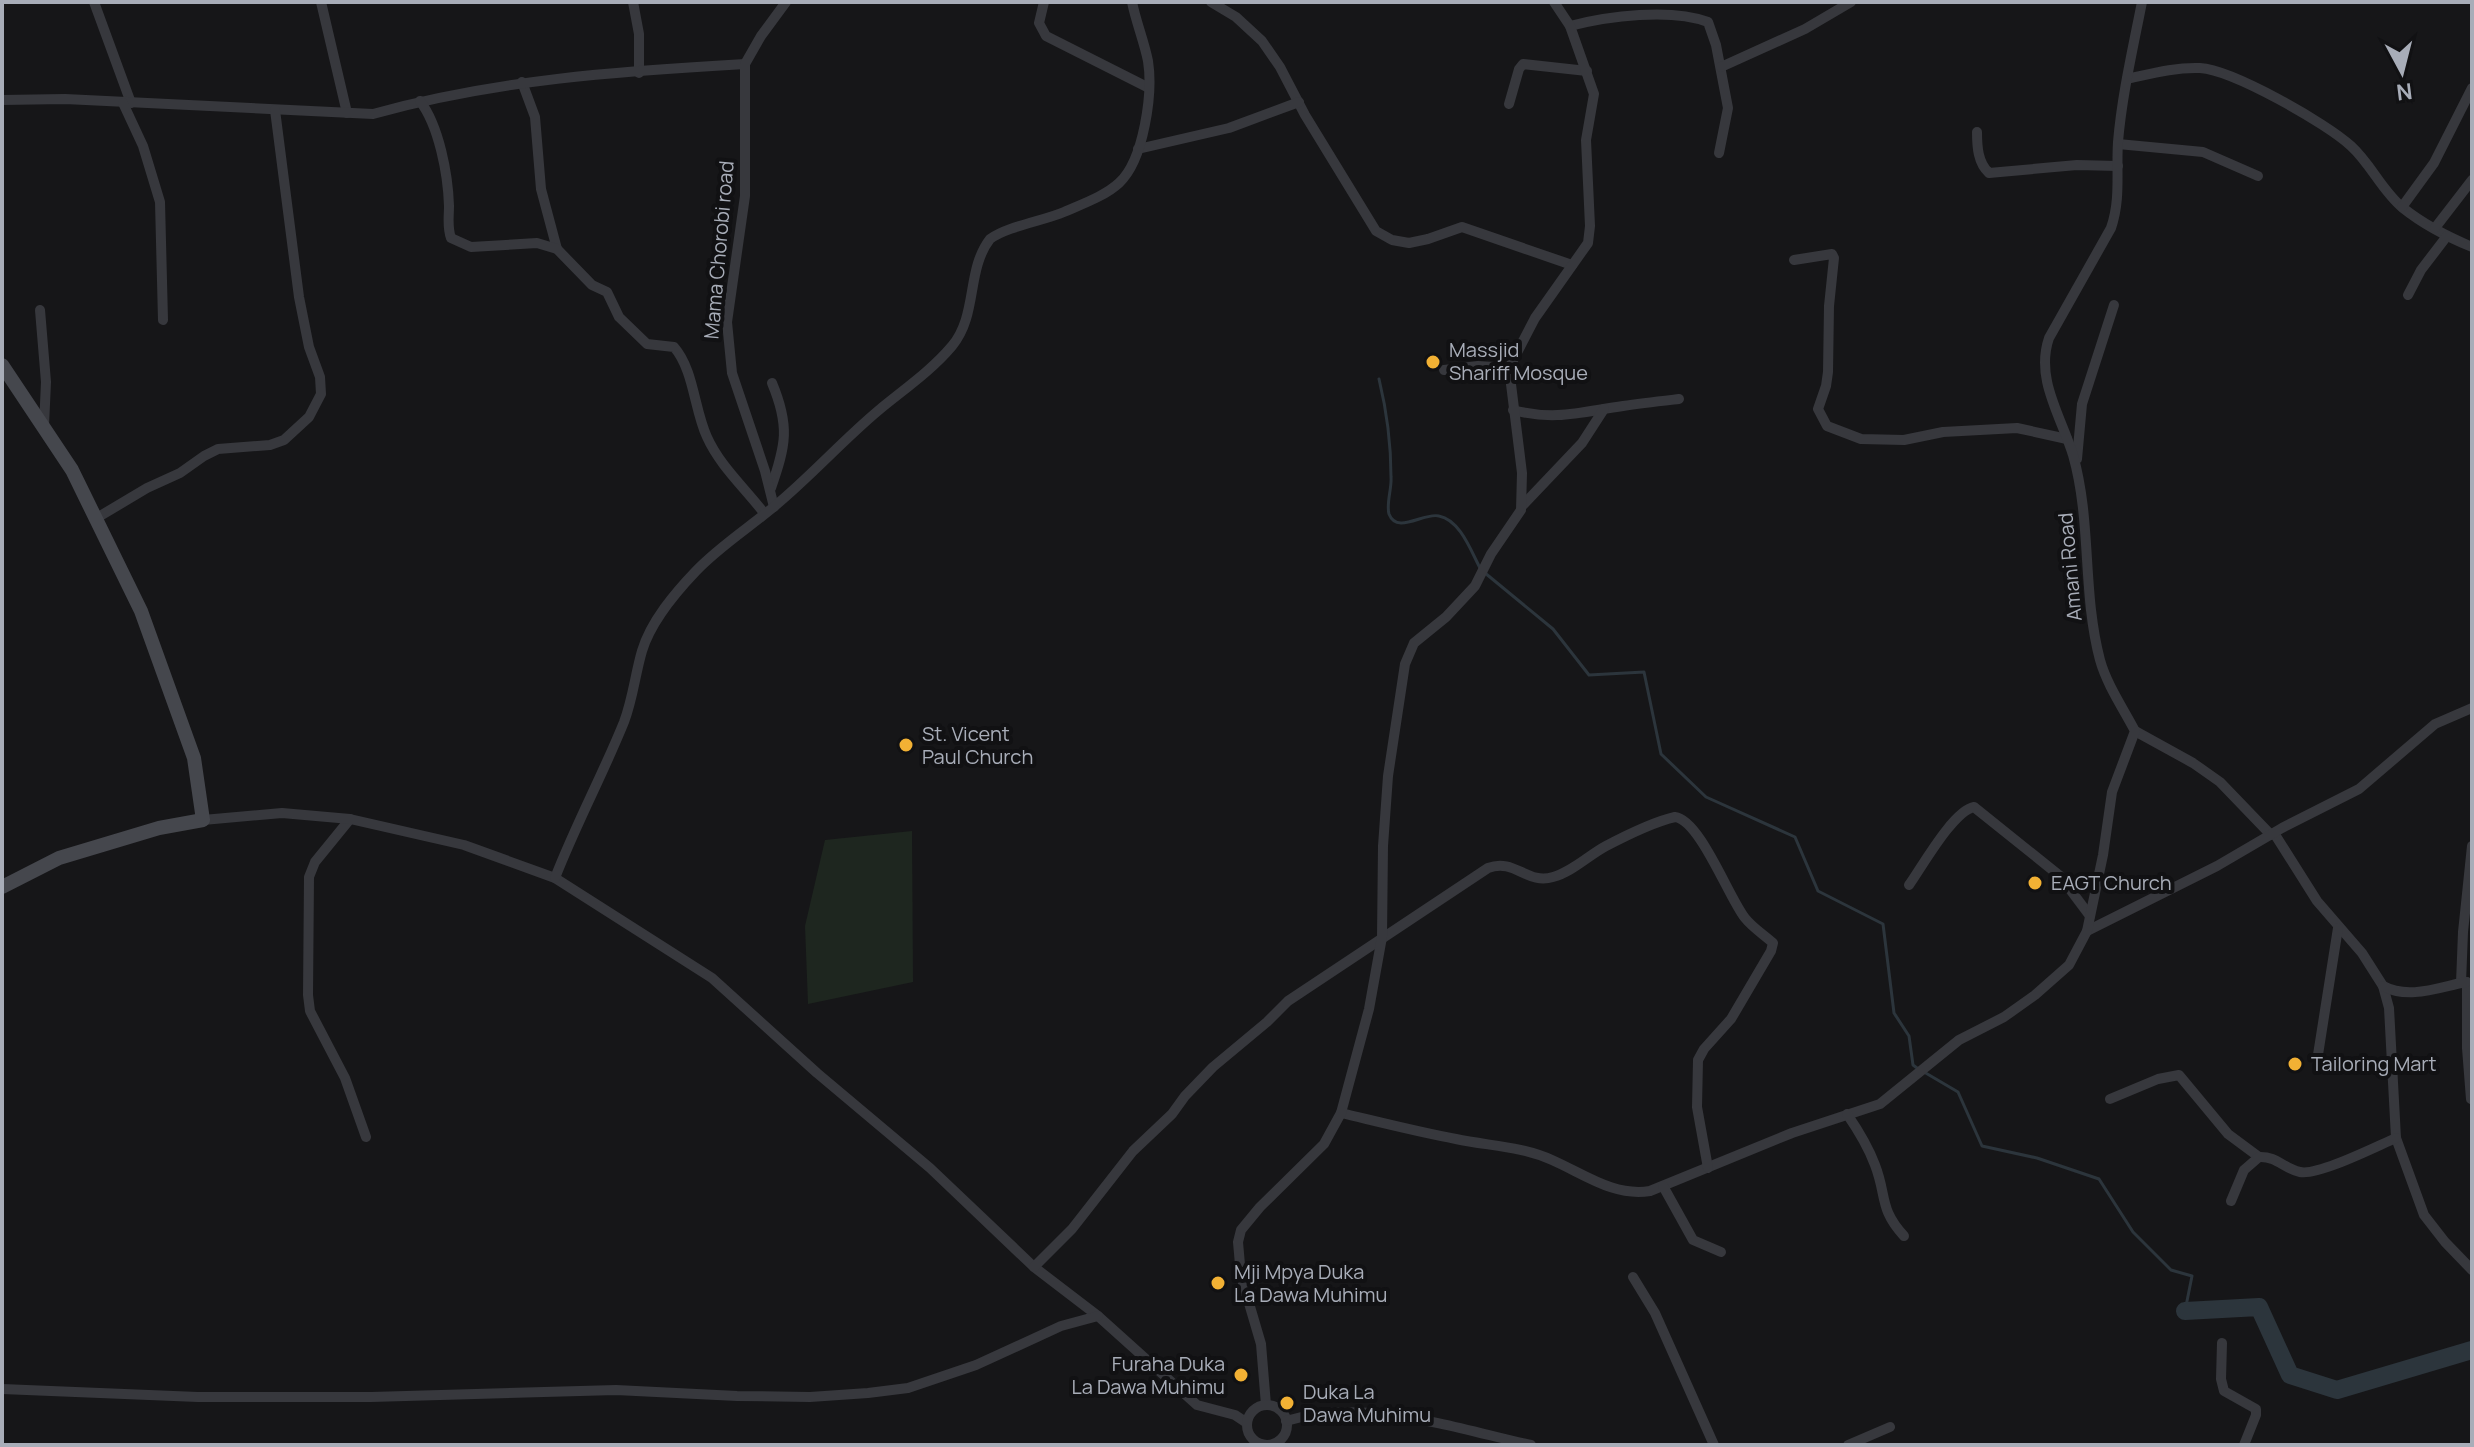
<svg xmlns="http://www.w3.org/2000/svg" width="2474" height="1447" viewBox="0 0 2474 1447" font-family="Manrope,sans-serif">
<rect width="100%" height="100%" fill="#161618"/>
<path fill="#1e261f" d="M912 831 913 982 808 1004 805 926 825 840Z"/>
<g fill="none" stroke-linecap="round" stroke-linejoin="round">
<g stroke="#2c353c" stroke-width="3">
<path d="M1379 379C1387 412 1391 443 1391 477 1392 488 1386 504 1389 514 1397 535 1424 512 1439 516 1460 520 1471 551 1480 568"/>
<path d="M1485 573 1553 629 1589 675 1644 672 1661 754 1706 797 1795 837 1818 891 1883 924 1894 1013 1909 1036 1913 1065 1917 1068"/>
<path d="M1924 1072 1958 1092 1982 1146 2037 1158 2099 1179 2133 1232 2171 1270 2192 1276 2185 1311"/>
</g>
<path stroke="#2c353c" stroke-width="18" d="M2185 1311 2259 1307 2290 1375 2337 1390 2472 1350"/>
<g stroke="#37383d" stroke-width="10">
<path d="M94 2 131 103"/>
<path d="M321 2 347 113"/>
<path d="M633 2 639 34V73"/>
<path d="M1044 2 1039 23 1046 36 1149 88"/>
<path d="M1211 2 1236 17 1262 41 1280 67 1305 115 1376 231 1392 240 1409 243 1428 239 1462 227 1572 265"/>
<path d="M1570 26C1608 16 1671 8 1708 22L1716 45 1728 108 1719 153"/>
<path d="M1721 67 1805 29 1851 2"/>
<path d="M2127 79C2150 74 2175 67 2200 68 2233 70 2326 123 2351 146 2371 164 2382 191 2403 208 2423 224 2448 237 2472 247"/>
<path d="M522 82 535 117 541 189 557 249"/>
<path d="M2 100 65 99 373 114C494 80 620 71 745 64"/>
<path d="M420 101C439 126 448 174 449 206 449 217 447 227 451 238L471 247 537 243 557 249 592 285 607 292 619 317 647 344 674 347C694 370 694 409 707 437 720 466 745 488 764 513"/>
<path d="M123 103 143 146 160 202 163 320"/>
<path d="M1509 104 1519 69 1523 64 1587 71"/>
<path d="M1977 132C1977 147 1978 163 1989 173L2077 165 2118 166"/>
<path d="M2118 144 2203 152 2258 176"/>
<path d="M1138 149 1229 128 1299 102"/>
<path d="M2402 207 2434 163 2472 88"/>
<path d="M2435 228 2472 180"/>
<path d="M1794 260 1832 254 1834 258 1829 306 1828 372 1826 386 1818 409 1827 426 1861 439 1904 440 1943 432 2017 428 2067 439"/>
<path d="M2408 295 2421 270 2447 236"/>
<path d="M40 310 46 382 44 426"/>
<path d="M1444 370 1478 366 1509 368"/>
<path d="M1513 410C1555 421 1581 412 1623 406 1642 403 1661 401 1679 399"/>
<path d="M2077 459 2082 404 2114 305"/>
<path d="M771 488C786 445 790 426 772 383"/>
<path d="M1523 505 1582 443 1604 409"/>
<path d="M774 507 765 471 732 373 727 322 745 196V64L761 36 786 2"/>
<path d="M95 519 147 488 180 473 204 456 218 449 270 445 284 440 309 417 321 394 320 377 309 347 299 297 275 110"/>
<path d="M2135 731 2193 763 2220 782 2271 835"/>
<path d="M350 819 315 862 309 877 308 995 310 1011 345 1078 366 1137"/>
<path d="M203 820 282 813 350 819 464 845 555 878 712 978 817 1073 930 1168 1034 1267 1098 1316 1197 1405 1235 1415 1247 1423"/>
<path d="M2274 833 2317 901 2362 953 2383 986 2389 1008 2396 1138 2424 1215 2445 1242 2472 1270"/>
<path d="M555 878C576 824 603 774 624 722 633 698 635 675 642 651 651 621 675 593 696 571 720 546 750 527 776 505 812 475 843 440 879 410 903 390 931 371 952 346 978 315 966 270 990 239 1008 226 1043 221 1064 212 1082 204 1105 196 1119 183 1144 160 1153 93 1148 61 1144 41 1136 22 1132 2"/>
<path d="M1909 885C1922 867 1953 811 1974 807L2060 876 2090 916"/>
<path d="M2087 931 2217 866 2282 828 2359 789 2435 724 2472 708"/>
<path d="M2467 982V1048L2471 1099"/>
<path d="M2461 983 2463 932 2472 846"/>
<path d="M2383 986C2409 1000 2439 987 2466 982"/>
<path d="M2317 1061 2338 928"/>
<path d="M2110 1099 2158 1079 2179 1075 2228 1134 2259 1157"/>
<path d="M1341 1113C1379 1122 1418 1132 1456 1139 1489 1146 1521 1146 1552 1160 1584 1174 1614 1197 1650 1191L1792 1133 1880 1104 1959 1040 2004 1017 2035 995 2069 965 2087 931 2103 855 2112 792 2135 731C2123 708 2107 685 2100 660 2082 592 2092 522 2073 455 2061 416 2035 379 2049 338L2111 228C2121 199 2116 172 2118 142 2122 95 2133 48 2142 2"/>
<path d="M1847 1114C1858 1130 1868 1146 1875 1165 1887 1196 1879 1209 1904 1236"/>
<path d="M1663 1186 1693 1240 1721 1252"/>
<path d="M2231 1201 2244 1170 2259 1157C2277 1156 2284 1169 2300 1172 2318 1176 2377 1146 2396 1138"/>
<path d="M1034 1267 1072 1229 1133 1151 1172 1114 1185 1096 1213 1067 1267 1022 1288 1001 1488 868C1515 858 1527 885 1553 877 1572 872 1589 855 1606 846 1627 835 1653 822 1675 817 1700 820 1729 898 1745 918 1753 928 1763 934 1773 943L1771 951 1731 1019 1704 1049 1698 1060 1697 1107 1708 1168"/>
<path d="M1633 1277 1655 1313 1714 1445"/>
<path d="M2222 1343 2221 1379 2224 1391 2256 1409V1415L2244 1445"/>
<path d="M2 1389 198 1397H371L616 1390 737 1396 810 1397 868 1393 908 1388 976 1365 1061 1326 1098 1316"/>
<path d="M1266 1405 1261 1344 1241 1276 1238 1242 1241 1230 1260 1207 1324 1144 1341 1113 1369 1009 1382 937 1383 846 1388 776 1405 664 1414 643 1446 617 1475 586 1491 554 1521 510 1522 473 1509 368 1535 318 1588 243 1590 226 1586 140 1594 94 1570 26 1554 2"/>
<circle cx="1267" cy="1425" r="20"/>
<path d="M1286 1421C1365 1397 1454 1428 1531 1445"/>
<path d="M1848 1445 1890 1427"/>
</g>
<path stroke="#45474d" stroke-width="14" d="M2 365 72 470 141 611 194 758 203 820 159 828 59 858 2 887"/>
</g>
<g fill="#f2b134" stroke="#111113" stroke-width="3">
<circle cx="1433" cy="362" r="8"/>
<circle cx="906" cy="745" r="8"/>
<circle cx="2035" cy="883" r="8"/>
<circle cx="2295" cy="1064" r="8"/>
<circle cx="1218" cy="1283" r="8"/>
<circle cx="1241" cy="1375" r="8"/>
<circle cx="1287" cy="1403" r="8"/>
</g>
<g text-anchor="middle" stroke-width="8" stroke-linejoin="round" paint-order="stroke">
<g font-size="20" fill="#a8adb8" stroke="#111113">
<text transform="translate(719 250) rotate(-85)" y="7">Mama Chorobi road</text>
<text transform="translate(2070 567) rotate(-95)" y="7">Amani Road</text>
</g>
<g font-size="20" fill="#a8adb8" stroke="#111113" text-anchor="start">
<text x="1449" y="357">Massjid<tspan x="1449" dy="23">Shariff Mosque</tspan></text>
<text x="922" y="741">St. Vicent<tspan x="922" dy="23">Paul Church</tspan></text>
<text x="2051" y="890">EAGT Church</text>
<text x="2311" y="1071">Tailoring Mart</text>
<text x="1234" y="1279">Mji Mpya Duka<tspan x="1234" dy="23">La Dawa Muhimu</tspan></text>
<text x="1225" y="1371" text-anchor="end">Furaha Duka<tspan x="1225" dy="23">La Dawa Muhimu</tspan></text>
<text x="1303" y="1399">Duka La<tspan x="1303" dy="23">Dawa Muhimu</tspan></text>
</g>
</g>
<rect width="2474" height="1447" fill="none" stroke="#a8adb8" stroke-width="8"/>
<g transform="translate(2402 72) rotate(173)" stroke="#111113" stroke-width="6" paint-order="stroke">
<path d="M0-6L14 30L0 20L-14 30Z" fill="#a8adb8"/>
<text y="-12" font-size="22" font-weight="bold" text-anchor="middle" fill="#a8adb8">N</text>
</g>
</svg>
